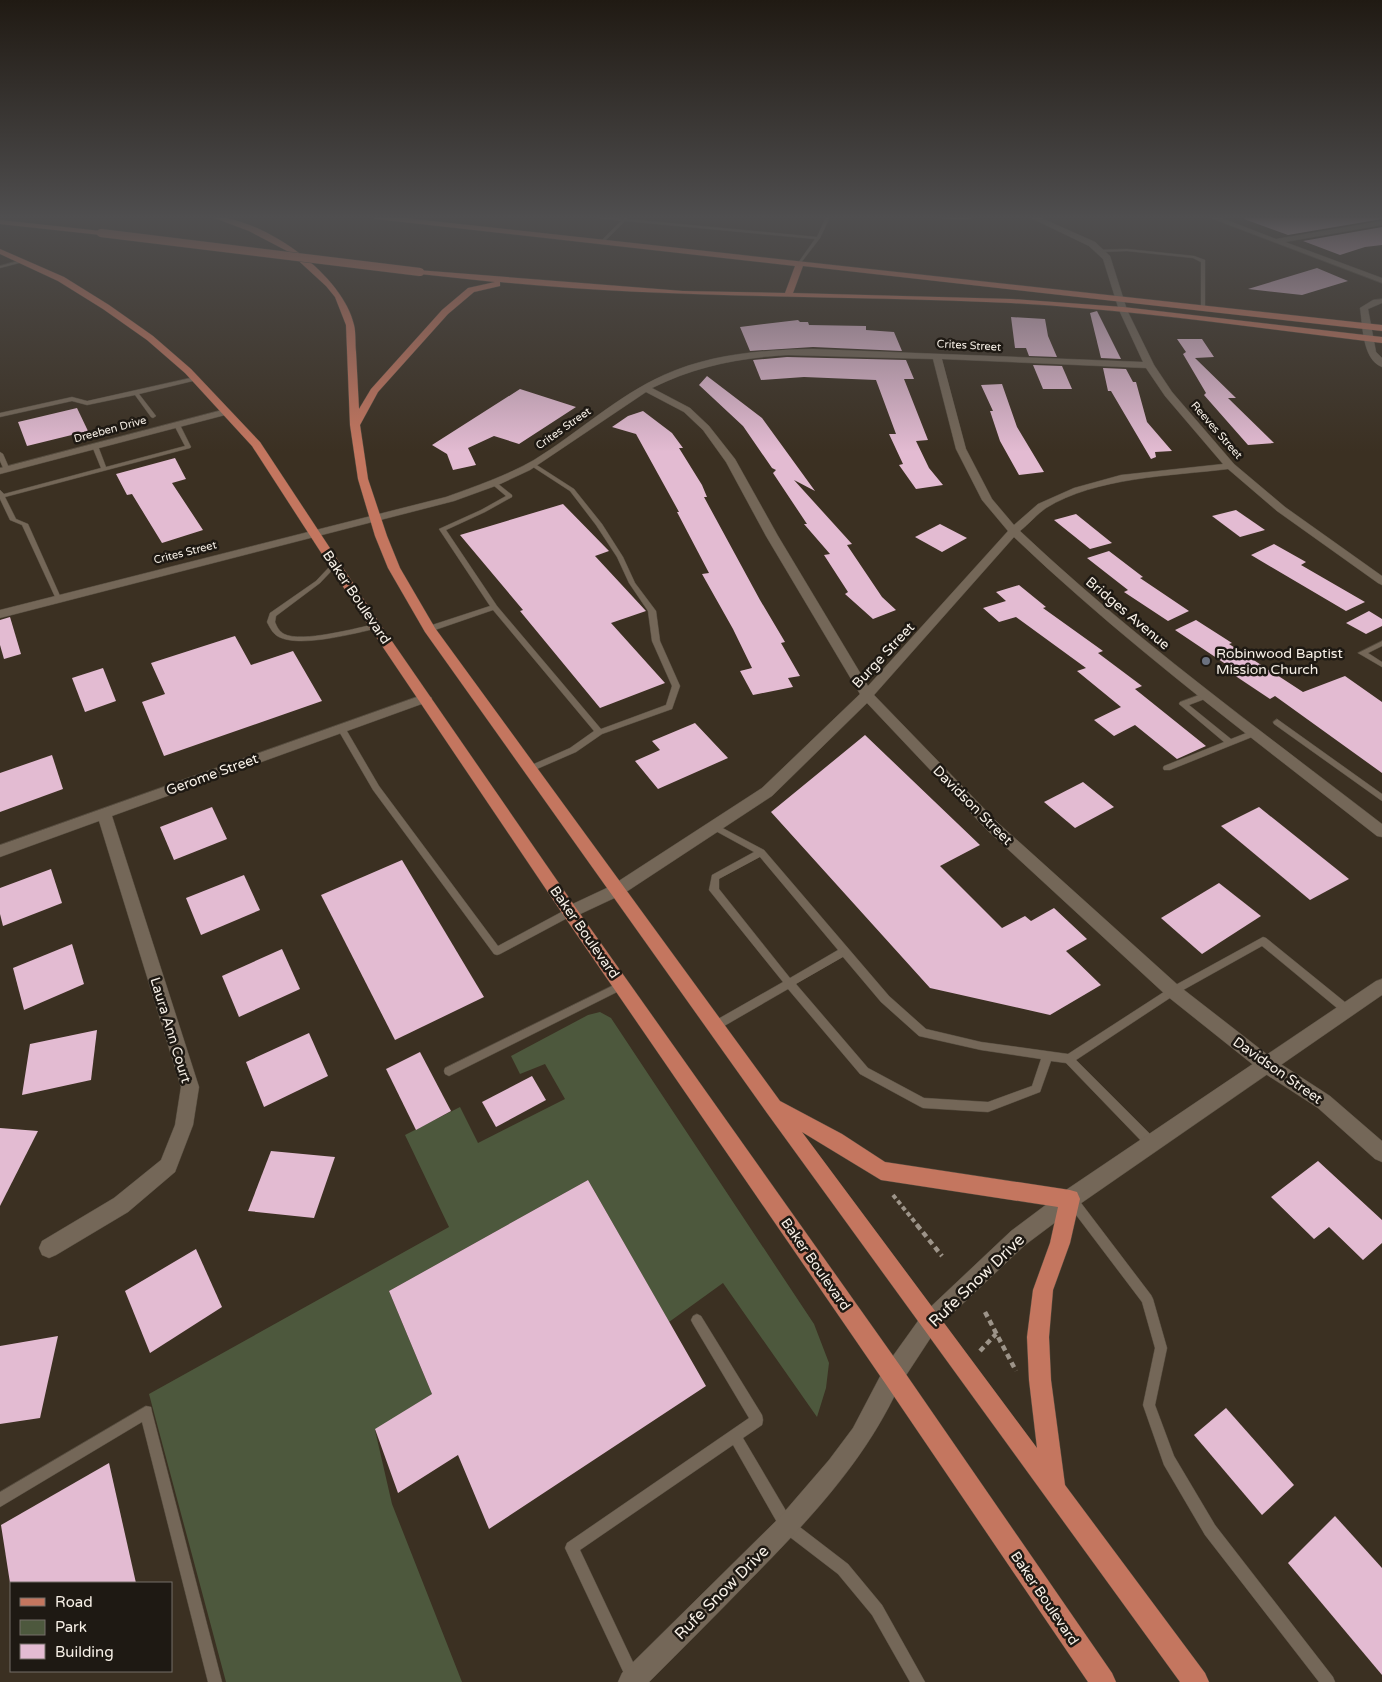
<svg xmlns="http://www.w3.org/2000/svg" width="1382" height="1682" viewBox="0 0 1382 1682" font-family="'Varela Round',sans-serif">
<rect width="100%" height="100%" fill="#3b3022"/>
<path fill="#4d583d" d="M600 1012 611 1018 814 1324 829 1363 826 1388 817 1417 723 1283 669 1322 588 1180 389 1291 432 1394 375 1430 392 1504 462 1682H226L149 1394 449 1227 405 1135 460 1107 478 1143 565 1099 545 1064 520 1074 511 1056 588 1015Z"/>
<g fill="#e3bbd2">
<path d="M1245 217H1382V219L1288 235 1244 219Z"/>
<path d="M1382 227V245L1365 247 1340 255 1303 241Z"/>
<path d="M1317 268 1348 281 1302 295 1248 289Z"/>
<path d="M1097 311 1121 359 1101 358 1090 313Z"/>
<path d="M1011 317 1045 319 1048 336 1057 357 1029 356 1026 348H1015Z"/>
<path d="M798 320 800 322H808L809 325 866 326V330L894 332 902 351 813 347 750 351 740 327Z"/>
<path d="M1177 339H1202L1214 357 1195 358 1236 398H1228L1274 443 1248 445 1204 395 1206 393 1183 354 1186 352Z"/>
<path d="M787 357 906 360 914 379H904L928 440 916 441 929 468 943 485 916 489 899 465 903 464 889 434H896L876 380 804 377 761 380 753 360Z"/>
<path d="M1033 365 1062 366 1072 389H1043Z"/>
<path d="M1103 368 1126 369 1133 382H1136L1147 422 1172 451 1155 452 1156 457 1151 459 1111 391H1108Z"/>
<path d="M707 376 762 418 815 491 794 480 852 544 847 545 882 597 896 610 873 619 845 594 848 592 824 555 830 554 804 524H807L773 473 776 470 772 468 743 426 699 385Z"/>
<path d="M1002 384 1017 427 1044 472 1019 475 1000 441 990 411H993L981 385Z"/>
<path d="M520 389 576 407 519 444 494 436 468 448 476 465 453 470 447 454 432 445Z"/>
<path d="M77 408 88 431 27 446 18 422Z"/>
<path d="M643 411 672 433 683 448H679L702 485 707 497H704L760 600 785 642 781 643 800 676 788 678 793 687 753 695 740 671 752 668 733 629 702 574 709 573 677 512H679L636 434 612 427 628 416Z"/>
<path d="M175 458 186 479 172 483 203 530 162 543 132 494 127 495 116 474Z"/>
<path d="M563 504 609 551 595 556 646 611 611 623 665 683 600 708 520 611 523 610 460 535Z"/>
<path d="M1236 510 1265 530 1240 537 1212 516Z"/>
<path d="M1076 514 1112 543 1090 549 1054 520Z"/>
<path d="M940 524 967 538 942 552 915 537Z"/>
<path d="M1274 544 1306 562 1301 565 1365 602 1346 611 1251 555Z"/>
<path d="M1109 551 1143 577 1140 578 1189 611 1168 621 1124 592 1128 590 1087 558Z"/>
<path d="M1019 585 1046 607 1043 608 1103 651 1098 653 1142 686 1135 689 1206 746 1177 759 1135 725 1114 736 1094 720 1121 707 1077 671 1086 668 1016 617 999 622 983 608 1006 601 996 592Z"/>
<path d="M1369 611 1382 619V626L1366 634 1346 623Z"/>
<path d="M10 617 21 654 4 659 0 645V620Z"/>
<path d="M1196 620 1232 643 1229 644 1303 692 1345 676 1382 702V773L1275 696 1270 699 1231 673 1236 671 1175 630Z"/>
<path d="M235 636 251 665 293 651 322 701 164 756 142 702 165 694 151 663Z"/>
<path d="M103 668 116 701 85 712 72 678Z"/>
<path d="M695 723 728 758 658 789 635 761 660 750 652 741Z"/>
<path d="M865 735 980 845 940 866 1002 928 1025 916 1031 921 1054 908 1087 939 1066 951 1101 985 1050 1015 930 988 771 812Z"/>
<path d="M52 755 63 789 0 812V773Z"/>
<path d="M1083 782 1114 807 1075 828 1044 802Z"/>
<path d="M212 807 227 839 174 860 160 827Z"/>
<path d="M1259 807 1349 879 1310 900 1221 826Z"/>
<path d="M402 860 484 997 395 1040 321 895Z"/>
<path d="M51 869 62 903 3 926 0 914V888Z"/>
<path d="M244 875 260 910 201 935 186 898Z"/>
<path d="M1219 883 1261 916 1202 954 1161 918Z"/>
<path d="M72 944 84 984 24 1010 13 968Z"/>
<path d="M282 949 300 989 239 1017 222 976Z"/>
<path d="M97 1030 91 1080 22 1095 30 1044Z"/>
<path d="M309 1033 328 1076 264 1107 246 1062Z"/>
<path d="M420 1052 451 1111 416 1130 386 1069Z"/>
<path d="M532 1076 546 1100 496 1127 482 1102Z"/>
<path d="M0 1128 38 1131 0 1206Z"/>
<path d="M271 1151 335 1157 314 1218 248 1211Z"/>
<path d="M1318 1161 1382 1220V1243L1363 1260 1329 1227 1314 1239 1271 1197Z"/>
<path d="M588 1180 706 1386 489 1529 458 1455 398 1493 375 1429 432 1394 389 1291Z"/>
<path d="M196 1249 222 1307 150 1353 125 1291Z"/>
<path d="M58 1336 40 1418 0 1424V1346Z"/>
<path d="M1226 1408 1294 1485 1262 1515 1194 1435Z"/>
<path d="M109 1463 136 1583H10L1 1525Z"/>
<path d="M1335 1516 1382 1568V1675L1288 1563Z"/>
</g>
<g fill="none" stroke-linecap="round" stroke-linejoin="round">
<g stroke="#554c3f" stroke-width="1">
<g id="service">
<path d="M590 217 623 219 627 217V219L817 237 826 217H830L820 238 800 264 798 263 815 239 625 221 603 243 601 241 621 221Z"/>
<path d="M931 217H977L962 220Z"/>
<path d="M1127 249 1194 256 1205 260V309L1201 308V262L1193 258 1127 251 1100 252 1098 251 1100 250Z"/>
<path d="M21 260 23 262 0 268V266Z"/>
<path d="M195 377 197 378V380L139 394 156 416 153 418 151 417 135 395 87 405 72 401 0 417V413L72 397 87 401Z"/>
<path d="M177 423 180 425 191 447 190 448 5 497 16 519 28 524 61 598 58 600 56 599 22 525 10 520 0 499V490L4 494 101 468 92 446 95 444 98 446 106 467 185 446 174 425Z"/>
<path d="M0 452 3 454 10 470 9 471 4 470 0 461Z"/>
<path d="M532 462 574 489 602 524 623 557 635 583 656 611 660 641 680 686 672 709 602 734 576 752 530 772 526 769 527 767 570 748 594 731 493 610 432 631H426L425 629 426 627 490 606 439 529 481 510 506 496 493 485V483H497L512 495V497L485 512 446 530 497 606 601 729 666 705 672 686 652 641 648 611 629 583 617 557 596 525 570 491 530 465 529 464Z"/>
<path d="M335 562 338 564 320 583 276 616 275 622C277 627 279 631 284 634 302 643 356 628 376 624H379V628C355 633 301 648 279 637 273 634 270 628 267 622L270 613 316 581 333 563Z"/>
<path d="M1382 641V646L1368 653 1382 662V667L1358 653Z"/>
<path d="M1207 692 1210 693 1211 695 1210 697 1189 705 1231 739 1254 730 1258 733 1257 735 1170 770H1164L1163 768 1164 766 1224 742 1179 704 1180 702Z"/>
<path d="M1277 719 1382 794V801L1274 724 1273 722Z"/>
<path d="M341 725 344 726 379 786 498 946 567 909H573L575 912 573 915 500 954 497 955 494 954 373 790 337 728Z"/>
<path d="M715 824 764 850 889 996 926 1029 981 1042 1068 1054 1170 988 1263 937 1266 938 1351 1007 1352 1010 1351 1013 1347 1014 1343 1013 1262 946 1176 994 1076 1060 1156 1140 1157 1144 1156 1148 1152 1149 1148 1148 1066 1063 1051 1061 1040 1092 988 1112 923 1108 919 1106 860 1074 788 989 719 1029 715 1030 711 1029 710 1026 711 1023 783 982 709 890 712 875 754 852 712 829 711 827 712 825ZM760 857 838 950 790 978 719 889V879ZM843 957 881 1002 919 1036 981 1050 1041 1059 1032 1086 988 1102 924 1098 868 1068 796 984Z"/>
<path d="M622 981 625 982 627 985 625 988 449 1076 445 1074 444 1071 445 1068Z"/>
<path d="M1071 1194 1075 1195 1151 1295 1153 1299 1167 1348 1155 1405 1174 1456 1215 1525 1333 1677 1335 1682H1319L1205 1535 1164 1465 1143 1405 1155 1348 1142 1302 1067 1203 1065 1199 1067 1195Z"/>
<path d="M697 1314 701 1316 762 1415 763 1420 762 1425 743 1438 792 1521 848 1564 882 1605 925 1682H910L872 1615 838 1574 782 1531 733 1445 580 1550 640 1677 638 1682H628L565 1548 567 1543 749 1418 693 1324 691 1320 693 1316Z"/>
<path d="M146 1406 151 1407 152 1412 222 1682H208L142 1422 0 1507V1492Z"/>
</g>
</g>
<g stroke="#554c3f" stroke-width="1">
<g id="minor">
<path d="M1029 217H1039L1095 242 1110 256 1127 310 1154 365 1172 392 1234 464 1285 507 1382 576V585L1378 583 1277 511 1228 469C1171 476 1096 477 1046 508 1037 514 1029 524 1020 531 1133 638 1259 729 1382 824V837L1377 836C1254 739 1128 646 1014 537L874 695 997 822 1179 986 1273 1059 1330 1096 1382 1141V1162L1375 1159 1318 1108 1261 1071 1167 996 987 830 867 703 772 796 623 894 576 916 570 918 564 916 562 912 564 908 611 886 762 788 860 694 766 536 726 462 703 430 684 412 646 392 530 470 498 485 454 501 0 618V610L446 497C476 486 506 476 534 460 578 433 617 396 664 375 711 354 761 350 813 349L1143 362 1119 310 1103 259 1089 246ZM787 355 933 359 956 449 982 500 1008 531 868 686 778 536 735 459 709 426 690 408 652 388C696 366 739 358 787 355ZM942 359 1146 368 1165 396 1223 464 1121 475 1074 488 1038 504 1014 525 992 499 966 449Z"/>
<path d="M1208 217H1219L1276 239 1382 221V225L1285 242 1382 278V283Z"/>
<path d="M1382 299V303L1368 309 1376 352 1382 358V367C1362 359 1363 326 1360 308L1373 300Z"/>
<path d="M226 409 231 412 229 414 0 474V468Z"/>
<path d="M425 694 432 698 430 701 112 816 199 1087 193 1125 175 1172 128 1212 56 1255 49 1258 42 1255 39 1248 42 1241 114 1198 161 1160 175 1125 181 1087 99 821 0 857V845Z"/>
<path d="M893 1364 901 1367 904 1375C870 1456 811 1518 750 1580 717 1614 683 1648 649 1682H618L622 1673 779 1518 829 1460 853 1428 885 1367Z"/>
</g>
</g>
<g stroke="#554c3f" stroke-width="1">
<path id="secondary" d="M1382 979V995L1077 1206 1025 1245 937 1328 901 1383 893 1386 885 1383 882 1375 885 1367 923 1314 1011 1231 1063 1192 1376 981Z"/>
</g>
<g stroke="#554c3f" stroke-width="1">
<g id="primary">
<path d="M212 217C263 217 343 275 354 325 356 333 355 343 356 352 357 371 358 390 359 409L371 389 442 310 468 288 495 282 420 274H417V270L683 291 785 293 795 266 376 219 372 217H395L1382 325V331L803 266 793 293 1011 299 1123 307 1382 337V343C1259 328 1135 310 1011 303 840 295 670 299 500 282V286L474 292 448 314 378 392 360 425 368 479 387 536 400 568 435 628 780 1101 842 1134 885 1162 1070 1190 1077 1192 1080 1199 1070 1243 1053 1290 1049 1337 1051 1380 1065 1485 1205 1673 1209 1682H1180L767 1113 425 632 388 568 375 536 358 479 350 425 346 325 335 297 326 286 289 252 249 231ZM802 1132 881 1180 1058 1207 1050 1243 1033 1290 1027 1337 1029 1380 1037 1448Z"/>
<path d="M0 220 101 231 105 233 101 235 0 224Z"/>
<path d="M0 249 64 277 109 305 153 336 191 369 260 442 378 621 576 908 901 1367 1112 1673 1116 1682H1088L885 1383 564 916 366 622 252 446 185 373 147 340 103 309 58 281 0 254Z"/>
</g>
</g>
<path stroke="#9d9489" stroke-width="4" stroke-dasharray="4.5 3" stroke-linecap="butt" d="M893 1195 918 1226"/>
<g stroke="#9d9489" stroke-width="4.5" stroke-dasharray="5.5 4" stroke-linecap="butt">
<path d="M917 1225 942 1256"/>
<path d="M985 1312 1016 1371"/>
<path d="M980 1351 996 1334"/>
</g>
<use href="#service" fill="#746758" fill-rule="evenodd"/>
<use href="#minor" fill="#746758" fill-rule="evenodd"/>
<use href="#secondary" fill="#746758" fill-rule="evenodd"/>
<use href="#primary" fill="#c4765f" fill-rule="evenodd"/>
<g stroke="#554c3f" stroke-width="9" stroke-linecap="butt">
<path id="primary-bridge" d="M101 233 420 272"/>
</g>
<use href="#primary-bridge" stroke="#c4765f" stroke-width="8"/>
</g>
<linearGradient id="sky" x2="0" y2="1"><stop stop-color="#201a13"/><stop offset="0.48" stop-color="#4f4e4f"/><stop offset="1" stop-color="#4f4e4f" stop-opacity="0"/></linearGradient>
<rect width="1382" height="452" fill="url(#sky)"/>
<circle fill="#6b7280" stroke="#1e1913" stroke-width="2" cx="1206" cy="661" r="5"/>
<g text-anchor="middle" stroke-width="5" stroke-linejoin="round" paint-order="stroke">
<g font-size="11" fill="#f7f0e7" stroke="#1e1913">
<text transform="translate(969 345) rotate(3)" y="4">Crites Street</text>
<text transform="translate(563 428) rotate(-35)" y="4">Crites Street</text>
<text transform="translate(110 429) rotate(-15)" y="4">Dreeben Drive</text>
<text transform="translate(1217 430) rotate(49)" y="4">Reeves Street</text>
<text transform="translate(185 552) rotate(-14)" y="4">Crites Street</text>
</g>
<g font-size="14" fill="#f7f0e7" stroke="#1e1913">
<text transform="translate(357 597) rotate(56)" y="5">Baker Boulevard</text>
<text transform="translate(1128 613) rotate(40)" y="5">Bridges Avenue</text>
<text transform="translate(883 655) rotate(-47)" y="5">Burge Street</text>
<text transform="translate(212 774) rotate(-20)" y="5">Gerome Street</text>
<text transform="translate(973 805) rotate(45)" y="5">Davidson Street</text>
<text transform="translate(585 932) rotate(55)" y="5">Baker Boulevard</text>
<text transform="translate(171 1030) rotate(73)" y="5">Laura Ann Court</text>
<text transform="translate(1278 1070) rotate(35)" y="5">Davidson Street</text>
<text transform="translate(816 1264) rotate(55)" y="5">Baker Boulevard</text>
<text transform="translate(1045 1598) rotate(56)" y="5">Baker Boulevard</text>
</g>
<g font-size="14" fill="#f7f0e7" stroke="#1e1913" text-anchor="start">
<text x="1216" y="658">Robinwood Baptist<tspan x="1216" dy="16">Mission Church</tspan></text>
</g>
<g font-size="16" fill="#f7f0e7" stroke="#1e1913">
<text transform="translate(976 1280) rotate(-44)" y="6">Rufe Snow Drive</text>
<text transform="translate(721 1592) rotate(-45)" y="6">Rufe Snow Drive</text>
</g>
</g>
<rect x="10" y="1582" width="162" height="90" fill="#1e1913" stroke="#756f68"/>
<rect x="20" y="1598" width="25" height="8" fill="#c4765f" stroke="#756f68"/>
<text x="55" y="1607" font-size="15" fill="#f7f0e7">Road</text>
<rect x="20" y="1620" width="25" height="15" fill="#4d583d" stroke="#756f68"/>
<text x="55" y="1632" font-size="15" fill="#f7f0e7">Park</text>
<rect x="20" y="1644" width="25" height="15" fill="#e3bbd2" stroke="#756f68"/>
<text x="55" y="1657" font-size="15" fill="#f7f0e7">Building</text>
</svg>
